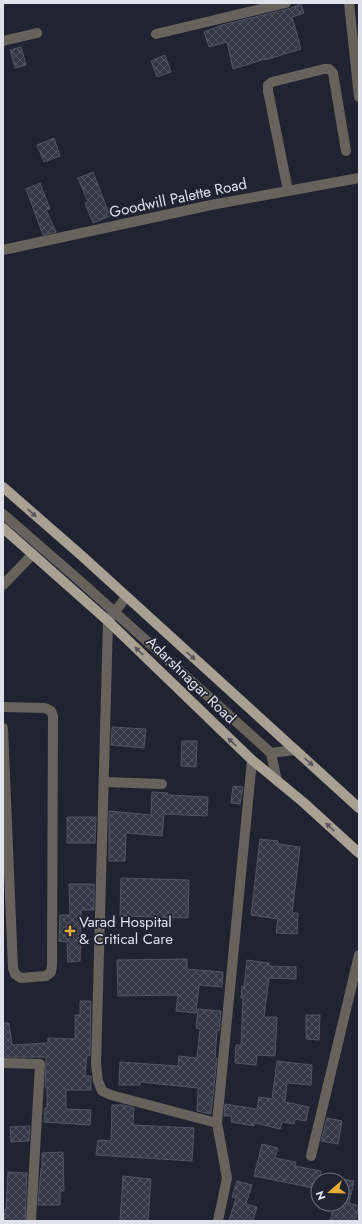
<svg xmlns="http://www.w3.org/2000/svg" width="362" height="1224" viewBox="0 0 362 1224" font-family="Jost,sans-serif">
<defs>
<pattern id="building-cross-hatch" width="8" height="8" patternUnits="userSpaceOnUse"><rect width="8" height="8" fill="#363846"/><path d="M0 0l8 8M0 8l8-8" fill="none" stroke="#535461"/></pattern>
</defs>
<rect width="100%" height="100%" fill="#222330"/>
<g fill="url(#building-cross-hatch)" stroke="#525462">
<path d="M301 4 304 13 292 17 301 49 265 60V59L233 69 227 42 209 47 204 32 222 25 288 9Z"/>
<path d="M21 47 26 65 15 68 10 50Z"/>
<path d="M165 55 171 72 157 77 151 61Z"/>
<path d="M54 138 60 156 44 162 37 145Z"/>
<path d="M93 172 110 216 93 223 85 203 88 202 78 178Z"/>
<path d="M40 183 50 209 46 210 56 232 43 235 26 189Z"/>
<path d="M112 727 146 729 144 748 111 745Z"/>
<path d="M182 741H197L196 767 181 766Z"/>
<path d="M233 786 243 787 240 804 231 803Z"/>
<path d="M152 792 168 793 167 795 208 797 207 816 164 814 162 836 126 833 125 861H109V811L151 815Z"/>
<path d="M67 817H96L95 843H67Z"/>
<path d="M260 839 278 841V844L300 847 292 913H298L297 934 276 933 278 919 251 915Z"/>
<path d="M121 878 189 880 188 918 120 916Z"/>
<path d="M69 884H94V910H81L80 961 68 962 67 942 59 941 60 915H70Z"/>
<path d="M187 959V969L223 972 222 987 199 985 196 1013 176 1011 178 995 118 996 117 960Z"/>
<path d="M247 960 269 963V966L296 967V979L269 978 264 1017H277L275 1056 257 1055 256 1065 235 1063 236 1045H241L243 998H241L242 986 244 987Z"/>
<path d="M80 1001H91L90 1056 87 1055 85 1076H91V1090H66V1109L91 1110 90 1125 44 1122 45 1108H47V1087H45L46 1064V1057H3V1023H9L12 1045 48 1043V1038L75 1039V1015H80Z"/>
<path d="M198 1009 221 1011 219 1031 217 1030 215 1058H217L211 1114 197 1111 198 1088 140 1082V1085H119L120 1062 178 1066 179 1056 197 1058 200 1029 196 1028Z"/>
<path d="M306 1015H320L319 1040 306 1039Z"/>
<path d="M277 1061 312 1065 311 1085 287 1083 285 1102 309 1107 306 1121 295 1119 294 1124 282 1122 280 1129 255 1123 254 1126 231 1122 232 1116H224L225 1104 257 1109 259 1097 272 1099Z"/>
<path d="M112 1105H124L134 1108 133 1125 194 1128 192 1161 96 1155 98 1140 111 1141Z"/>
<path d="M327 1118 342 1121 338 1144 321 1141Z"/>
<path d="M30 1126 29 1141 11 1142 10 1127Z"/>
<path d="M262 1144 278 1148 275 1158 296 1162 295 1166 321 1171 320 1180H318V1189L254 1176Z"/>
<path d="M63 1152 64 1191H60V1205H38L41 1168H42V1153Z"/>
<path d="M8 1172 27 1173 25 1221H4L5 1209H6Z"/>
<path d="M123 1176 151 1179 148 1221H120Z"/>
<path d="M342 1179 354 1181 349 1203 359 1206 355 1221H330L334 1204H342Z"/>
<path d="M237 1181 252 1185 246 1204 257 1207 253 1221H229L236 1198 232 1197Z"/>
</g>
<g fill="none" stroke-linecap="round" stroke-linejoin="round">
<g stroke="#66625c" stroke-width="10">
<path d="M349 3 359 97"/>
<path d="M156 34 286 3"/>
<path d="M3 41 37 33"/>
<path d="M288 191 268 91V85L272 82 324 69H329L333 73 346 151"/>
<path d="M3 250 211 205 359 178"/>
<path d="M3 514 79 580 271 753 277 781"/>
<path d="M3 585 33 554"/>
<path d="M126 597 108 621 96 1064 98 1081 102 1091 111 1095 217 1123"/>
<path d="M3 707 45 708 51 711 53 716 52 965 51 972 46 976 21 978 15 974 13 968 3 728"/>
<path d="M271 753 295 750"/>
<path d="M104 782 162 784"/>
<path d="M3 1063 40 1064 31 1221"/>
<path d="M311 1156 359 955"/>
<path d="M218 1221 227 1178 217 1123 252 760"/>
</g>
<g stroke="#a7a093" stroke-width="10">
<path d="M3 487 82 556 359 808"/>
<path d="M3 528 108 621 252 760 303 802 359 853"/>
</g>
</g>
<defs><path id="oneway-solid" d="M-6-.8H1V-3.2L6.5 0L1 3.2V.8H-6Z"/></defs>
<g fill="#575558">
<use href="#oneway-solid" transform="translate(32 513) rotate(41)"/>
<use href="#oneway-solid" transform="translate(139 651) rotate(-136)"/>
<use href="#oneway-solid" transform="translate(191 656) rotate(42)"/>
<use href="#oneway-solid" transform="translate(232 742) rotate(-136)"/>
<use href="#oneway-solid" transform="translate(309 762) rotate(42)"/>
<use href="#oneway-solid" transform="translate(330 827) rotate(-137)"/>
</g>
<path fill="#e5ad35" stroke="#222330" stroke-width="1.5" d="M68 925h4v4h4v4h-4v4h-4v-4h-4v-4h4z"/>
<g text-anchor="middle" stroke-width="3.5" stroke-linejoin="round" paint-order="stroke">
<g font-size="15" fill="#e0e1ea" stroke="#222330">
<text transform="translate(178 198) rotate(-12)" y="5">Goodwill Palette Road</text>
<text transform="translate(191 680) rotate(44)" y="5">Adarshnagar Road</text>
</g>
<g font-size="15" fill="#e0e1ea" stroke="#222330" text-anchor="start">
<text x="79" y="927">Varad Hospital<tspan x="79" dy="17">&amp; Critical Care</tspan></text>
</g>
</g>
<rect width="362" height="1224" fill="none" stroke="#e0e1ea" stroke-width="8"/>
<g transform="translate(330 1192) rotate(250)"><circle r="19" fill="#222330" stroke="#6e6f7a"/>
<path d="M0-3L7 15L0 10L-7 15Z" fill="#e5ad35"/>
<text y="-6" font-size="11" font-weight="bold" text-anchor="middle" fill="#e0e1ea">N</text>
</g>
</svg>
